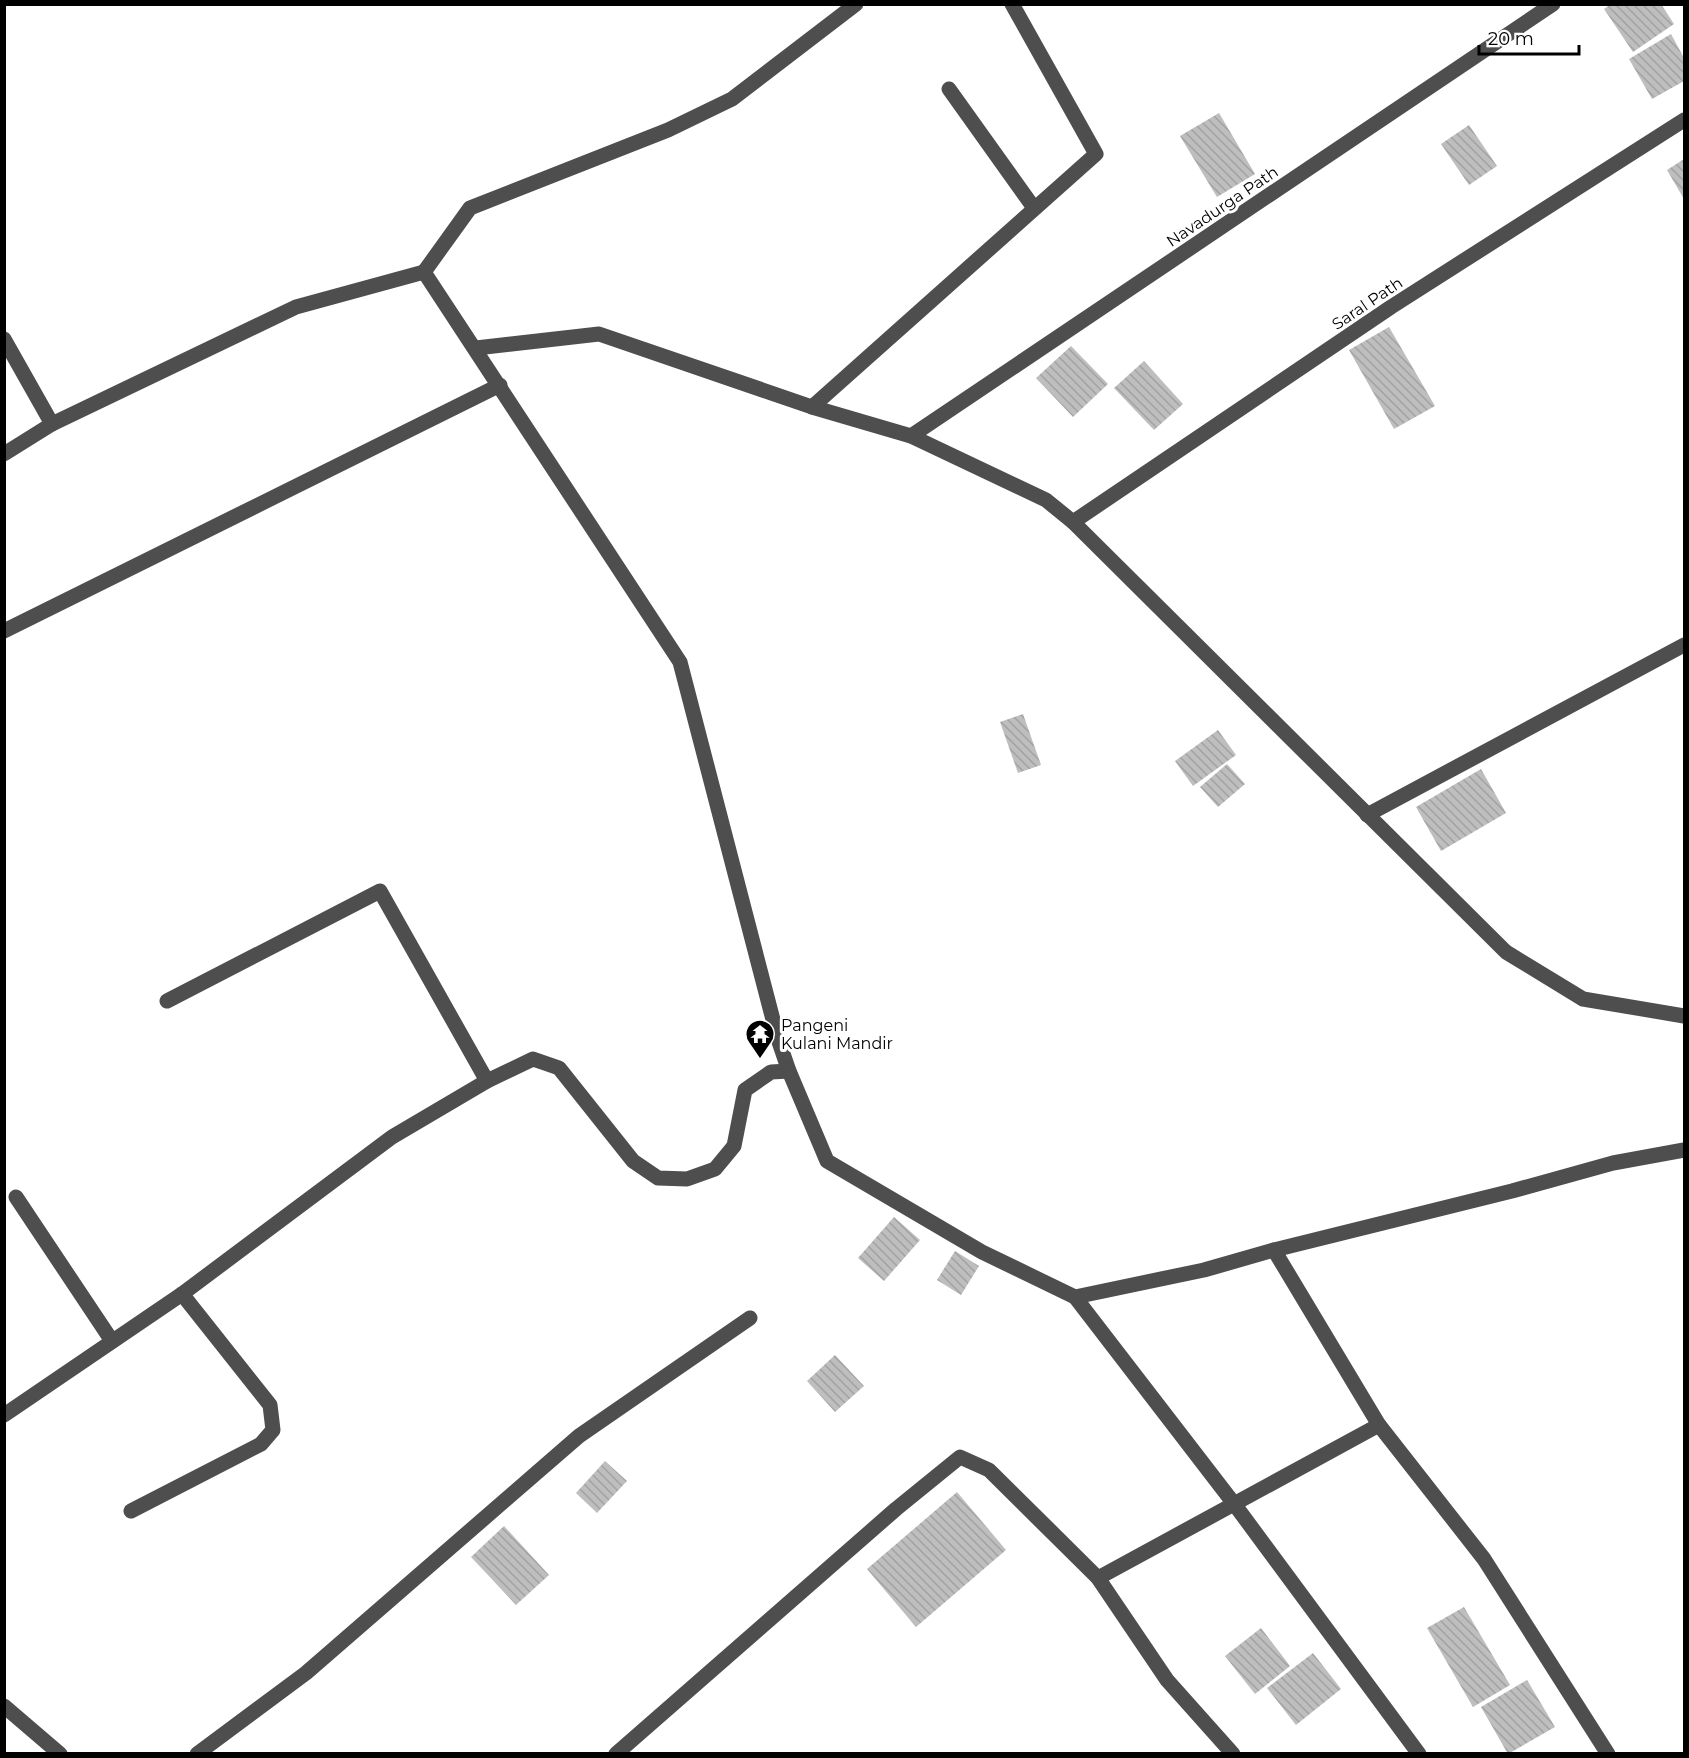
<svg xmlns="http://www.w3.org/2000/svg" width="1689" height="1758" viewBox="0 0 1689 1758" font-family="Montserrat,sans-serif">
<defs>
<pattern id="building-back-hatch" width="6" height="6" patternUnits="userSpaceOnUse" patternTransform="scale(1.5)"><rect width="6" height="6" fill="#bebebe"/><path d="M-1 5l2 2M0 0l6 6M5-1l2 2" fill="none" stroke="#a2a2a2"/></pattern>
</defs>
<rect width="100%" height="100%" fill="#fff"/>
<g fill="url(#building-back-hatch)">
<path d="M1611 4H1661L1674 24 1633 52 1604 9Z"/>
<path d="M1671 34 1684 58V81L1652 99 1629 59Z"/>
<path d="M1219 113 1255 174 1217 197 1180 136Z"/>
<path d="M1469 125 1497 166 1469 185 1441 144Z"/>
<path d="M1684 159V199L1667 170Z"/>
<path d="M1389 327 1435 406 1394 429 1349 350Z"/>
<path d="M1071 346 1108 384 1073 417 1036 378Z"/>
<path d="M1144 361 1183 404 1154 430 1114 388Z"/>
<path d="M1023 714 1041 765 1018 773 1000 722Z"/>
<path d="M1218 730 1236 755 1193 786 1175 761Z"/>
<path d="M1227 764 1245 784 1218 807 1200 787Z"/>
<path d="M1481 769 1506 813 1441 851 1416 807Z"/>
<path d="M894 1217 920 1240 884 1281 858 1258Z"/>
<path d="M955 1251 979 1266 961 1295 937 1280Z"/>
<path d="M835 1355 864 1386 835 1412 807 1381Z"/>
<path d="M605 1461 627 1481 597 1513 576 1493Z"/>
<path d="M957 1492 1006 1550 916 1627 867 1569Z"/>
<path d="M504 1526 549 1575 516 1605 471 1557Z"/>
<path d="M1464 1607 1510 1685 1473 1707 1427 1628Z"/>
<path d="M1261 1628 1290 1666 1255 1694 1225 1656Z"/>
<path d="M1313 1653 1341 1689 1296 1725 1267 1688Z"/>
<path d="M1527 1680 1555 1727 1508 1754 1481 1707Z"/>
</g>
<g fill="none" stroke-linecap="round" stroke-linejoin="round">
<g stroke="#4e4e4e" stroke-width="15">
<path d="M856 4 732 99 668 130 470 208 424 272 680 662 778 1039 789 1071 827 1161 982 1252 1075 1297"/>
<path d="M949 89 1034 208"/>
<path d="M4 339 52 424"/>
<path d="M476 348 599 334 812 407 911 436 1046 500 1073 522 1506 952 1583 999 1684 1016"/>
<path d="M812 407 1096 154 1012 4"/>
<path d="M911 436 1553 4"/>
<path d="M4 454 52 424 296 307 424 272"/>
<path d="M1073 522 1391 307 1684 120"/>
<path d="M4 631 500 385"/>
<path d="M1367 815 1684 645"/>
<path d="M167 1001 380 891 487 1081"/>
<path d="M16 1197 112 1341"/>
<path d="M1274 1250 1379 1425 1484 1559 1608 1754"/>
<path d="M4 1415 182 1294 392 1137 487 1081 533 1059 559 1068 633 1161 658 1178 687 1179 715 1169 734 1146 745 1090 771 1072 789 1071"/>
<path d="M131 1511 261 1444 273 1430 270 1405 182 1294"/>
<path d="M1098 1578 1379 1425"/>
<path d="M4 1706 60 1754"/>
<path d="M197 1754 306 1673 579 1436 750 1318"/>
<path d="M616 1754 896 1509 960 1457 989 1470 1098 1578 1167 1680 1233 1754"/>
<path d="M1419 1754 1235 1505 1075 1297 1204 1270 1274 1250 1512 1191 1613 1163 1684 1150"/>
</g>
</g>
<defs>
<g id="temple-pin" transform="scale(1.5)"><path d="M0 17L-7.5 6A9.5 9.5 0 1 1 7.5 6Z" fill="#000" stroke="#fff"/><path d="M0-6L5-2H3V0L6.5 2.5H4V6H1.5V3h-3V6H-4V2.5H-6.5L-3 0V-2H-5Z" fill="#fff"/></g>
</defs>
<g fill-rule="evenodd">
<use href="#temple-pin" x="760" y="1034"/>
</g>
<g text-anchor="middle" stroke-width="6" stroke-linejoin="round" paint-order="stroke">
<g font-size="16" fill="#000" stroke="#fff">
<text transform="translate(1222 206) rotate(-34)" y="6">Navadurga Path</text>
<text transform="translate(1367 303) rotate(-34)" y="6">Saral Path</text>
</g>
<g font-size="16" fill="#000" stroke="#fff" text-anchor="start">
<text x="781" y="1031">Pangeni<tspan x="781" dy="18">Kulani Mandir</tspan></text>
</g>
</g>
<rect width="1689" height="1758" fill="none" stroke="#000000" stroke-width="12"/>
<path d="M1479 45v9h100v-9" fill="none" stroke="#000000" stroke-width="3"/>
<text x="1488" y="45" font-size="18" fill="#000000" stroke="#ffffff" stroke-width="4.5" paint-order="stroke">20 m</text>
</svg>
